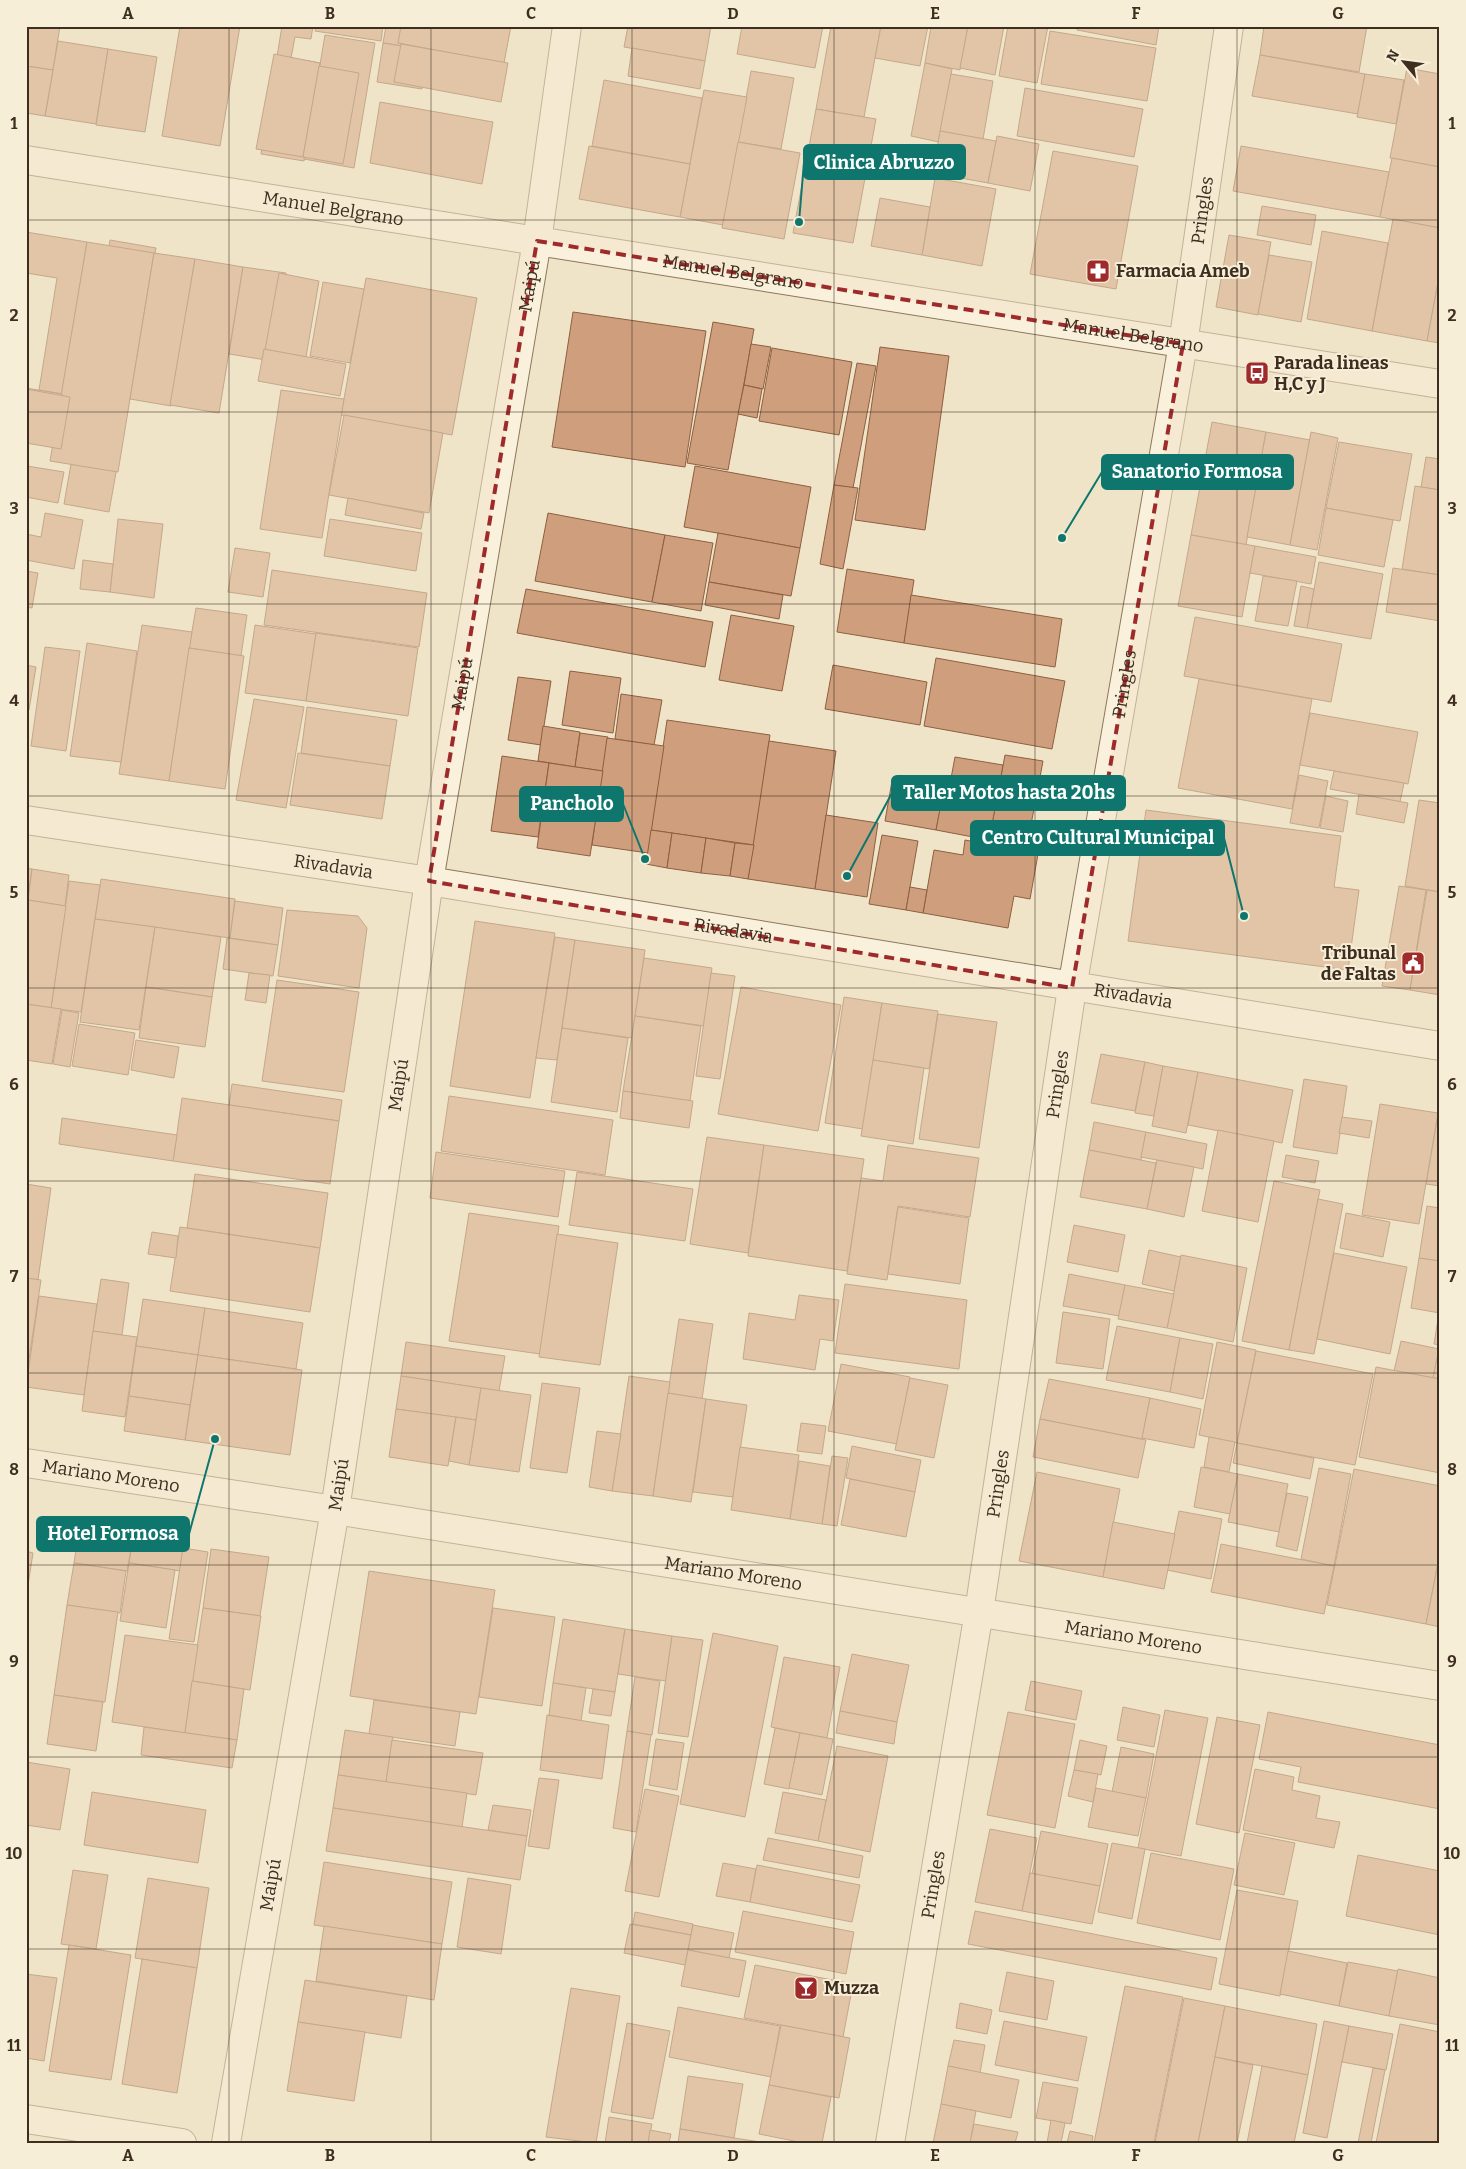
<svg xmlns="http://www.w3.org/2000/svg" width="1466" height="2169" viewBox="0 0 1466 2169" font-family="Bitter,serif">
<rect width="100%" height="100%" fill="#f0e4c8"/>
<g fill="#cf9f7d" stroke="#8d5f41">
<path d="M26 26H60L53 70 26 66Z"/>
<path d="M180 26H240L220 146 162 136Z"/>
<path d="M282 26H313L311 39 295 37 291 58 320 63 304 161 261 154Z"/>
<path d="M316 26H383L381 41 315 31Z"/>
<path d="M386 26H445L441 52 383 43Z"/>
<path d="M401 26H511L504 63 398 43Z"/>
<path d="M628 26H711L705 61 624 47Z"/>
<path d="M742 26H823L815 68 737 54Z"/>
<path d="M831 26H881L864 117 816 109Z"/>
<path d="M881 26H928L920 66 875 58Z"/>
<path d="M931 26H968L960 70 925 63Z"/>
<path d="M968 26H1004L995 75 960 68Z"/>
<path d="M1008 26H1048L1037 83 999 76Z"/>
<path d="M1078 26H1159L1156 45 1077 30Z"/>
<path d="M1264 26H1367L1359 72 1260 55Z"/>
<path d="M1050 31 1156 48 1147 101 1041 84Z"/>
<path d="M325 35 375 43 354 168 304 159Z"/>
<path d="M58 41 108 49 96 124 45 116Z"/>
<path d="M383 43 428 50 422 89 377 82Z"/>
<path d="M401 44 508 63 501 102 394 82Z"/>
<path d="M632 48 705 61 700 89 628 76Z"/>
<path d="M108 49 157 57 145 132 96 125Z"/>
<path d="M274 54 320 63 303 157 256 149Z"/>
<path d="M1260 55 1365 74 1358 114 1252 96Z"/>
<path d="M925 63 952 69 939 142 911 136Z"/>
<path d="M26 66 53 70 45 116 26 113Z"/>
<path d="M319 66 359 73 343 164 303 157Z"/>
<path d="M1407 68 1440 74V167L1390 158Z"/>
<path d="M751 71 794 78 781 149 738 142Z"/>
<path d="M951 74 993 81 983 139 940 131Z"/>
<path d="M1365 74 1404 80 1396 124 1357 117Z"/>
<path d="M604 80 702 98 690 164 592 146Z"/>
<path d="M1025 88 1143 109 1134 157 1017 136Z"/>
<path d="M704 90 747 97 723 225 680 217Z"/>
<path d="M380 102 493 122 482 184 370 163Z"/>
<path d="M816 109 876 119 853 243 793 233Z"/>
<path d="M940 131 996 141 988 183 933 173Z"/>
<path d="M997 136 1039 144 1030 191 988 183Z"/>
<path d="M738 142 800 153 784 239 722 228Z"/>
<path d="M589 146 690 164 680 217 579 199Z"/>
<path d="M1241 146 1389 172 1380 217 1233 191Z"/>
<path d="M1053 151 1138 166 1116 289 1030 274Z"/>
<path d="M1392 158 1440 167V228L1380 217Z"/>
<path d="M935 178 996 189 982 266 922 255Z"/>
<path d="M880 198 930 207 922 255 871 246Z"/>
<path d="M1262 206 1316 215 1311 245 1257 235Z"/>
<path d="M1393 219 1440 228V272L1427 341 1372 331Z"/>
<path d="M1322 231 1388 243 1372 331 1307 319Z"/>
<path d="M26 232 87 242 62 394 39 390 57 278 26 273Z"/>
<path d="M1229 235 1271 242 1258 315 1216 307Z"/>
<path d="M110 240 156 248 109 512 64 504Z"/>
<path d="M87 242 154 253 118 472 50 461Z"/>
<path d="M154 253 195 259 171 406 130 399Z"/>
<path d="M1269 255 1312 262 1301 322 1258 314Z"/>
<path d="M195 259 243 267 219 413 170 405Z"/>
<path d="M243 267 286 273 272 361 229 354Z"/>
<path d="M1440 272V343L1427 341Z"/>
<path d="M279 273 319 281 306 357 265 350Z"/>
<path d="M366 278 477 298 452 435 341 415Z"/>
<path d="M323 282 364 289 350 363 310 356Z"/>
<path d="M573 312 706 331 685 467 552 447Z"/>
<path d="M713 322 754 329 728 470 687 463Z"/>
<path d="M751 344 771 347 763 389 744 385Z"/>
<path d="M880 347 949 356 925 530 855 520Z"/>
<path d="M772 348 852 362 839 435 759 421Z"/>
<path d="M264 349 346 364 340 396 258 381Z"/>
<path d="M857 363 876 366 853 488 834 485Z"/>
<path d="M744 385 762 389 757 418 738 414Z"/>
<path d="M26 388 62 394 55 433 26 429Z"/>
<path d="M26 389 70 397 61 449 26 443Z"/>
<path d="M281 390 344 399 322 538 260 529Z"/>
<path d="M344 415 443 433 429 513 329 495Z"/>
<path d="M1212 422 1266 432 1246 545 1191 535Z"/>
<path d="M1266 432 1310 440 1290 545 1247 537Z"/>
<path d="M1311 432 1338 438 1317 550 1290 545Z"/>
<path d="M1339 442 1412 454 1400 521 1326 508Z"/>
<path d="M1426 457 1440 459V490L1421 487Z"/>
<path d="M27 466 64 472 58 503 26 497Z"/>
<path d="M695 466 811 487 800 548 684 527Z"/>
<path d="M834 485 858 488 843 569 820 564Z"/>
<path d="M1415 486 1440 490V575L1402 569Z"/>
<path d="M348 498 424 513 421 529 345 515Z"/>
<path d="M1326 508 1393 520 1384 567 1318 555Z"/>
<path d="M45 513 83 520 74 569 26 560V534L41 537Z"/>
<path d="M548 513 665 535 652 602 535 581Z"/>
<path d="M118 519 163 524 154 598 110 592Z"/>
<path d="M330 519 422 533 416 571 324 556Z"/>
<path d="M718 533 800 548 791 596 709 582Z"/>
<path d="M665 535 713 543 701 611 652 602Z"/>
<path d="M1191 535 1255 546 1242 617 1178 606Z"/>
<path d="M1255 546 1316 557 1311 584 1250 573Z"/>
<path d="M235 548 270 553 263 597 228 592Z"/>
<path d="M83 560 113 564 110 592 80 589Z"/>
<path d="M1319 562 1383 574 1371 639 1307 628Z"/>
<path d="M1393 568 1440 575V621L1386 612Z"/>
<path d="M847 569 914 580 904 643 837 632Z"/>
<path d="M272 570 427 593 419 647 264 625Z"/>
<path d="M26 571 38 573 32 608 26 607Z"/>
<path d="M1263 576 1297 581 1288 626 1255 621Z"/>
<path d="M709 582 783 595 779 619 705 605Z"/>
<path d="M1301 586 1314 589 1307 628 1294 626Z"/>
<path d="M526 589 713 622 705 667 517 633Z"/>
<path d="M911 595 1062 619 1055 667 904 643Z"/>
<path d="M196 608 247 615 241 656 189 648Z"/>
<path d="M731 615 794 626 782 691 719 680Z"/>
<path d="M1195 617 1342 644 1331 702 1184 676Z"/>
<path d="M142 625 192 632 169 781 119 774Z"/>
<path d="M255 625 316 634 306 701 245 693Z"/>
<path d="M316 633 418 648 408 716 306 701Z"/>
<path d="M87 643 137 651 121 762 70 756Z"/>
<path d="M45 647 80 651 66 751 31 746Z"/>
<path d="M189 648 244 656 225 789 169 781Z"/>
<path d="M936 658 1065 681 1052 749 924 726Z"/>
<path d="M26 665 36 667 29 710H26Z"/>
<path d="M833 665 927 682 920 725 825 709Z"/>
<path d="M570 671 621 678 613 733 562 725Z"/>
<path d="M518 677 551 681 541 745 508 740Z"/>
<path d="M1199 679 1312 699 1292 809 1178 788Z"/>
<path d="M621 694 662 700 654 745 615 739Z"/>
<path d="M254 699 304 707 286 808 236 800Z"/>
<path d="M307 707 397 720 390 766 301 753Z"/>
<path d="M1310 713 1418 732 1408 784 1300 765Z"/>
<path d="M667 720 770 735 754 845 651 830Z"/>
<path d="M543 726 580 732 575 767 538 761Z"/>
<path d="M580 733 608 737 603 771 575 767Z"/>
<path d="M607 738 664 746 648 853 592 845Z"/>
<path d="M769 741 836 751 815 889 748 879Z"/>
<path d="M298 753 390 766 382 819 290 805Z"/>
<path d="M1005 755 1043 761 1027 846 989 840Z"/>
<path d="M502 756 549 763 538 837 491 831Z"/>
<path d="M955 757 1003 765 997 798 949 789Z"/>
<path d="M549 763 603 771 590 856 537 848Z"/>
<path d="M1334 771 1404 783 1400 802 1330 789Z"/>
<path d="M1299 775 1328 781 1319 828 1290 823Z"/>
<path d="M892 781 944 791 936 830 885 821Z"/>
<path d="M944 788 997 798 989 840 936 830Z"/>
<path d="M1359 794 1408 803 1404 823 1356 814Z"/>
<path d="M1326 796 1348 801 1343 832 1320 828Z"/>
<path d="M1419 800 1440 803V892L1405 886Z"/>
<path d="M1146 810 1341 836 1334 887 1359 890 1348 970 1128 941Z"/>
<path d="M826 815 878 823 867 897 815 889Z"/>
<path d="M651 830 672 833 667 868 646 864Z"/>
<path d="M672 833 706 838 701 873 667 868Z"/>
<path d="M882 835 918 841 906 910 869 904Z"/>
<path d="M706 838 735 843 730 876 701 873Z"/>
<path d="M965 840 1038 854 1030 899 1014 896 1008 928 923 913 934 850 963 855Z"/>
<path d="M735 843 754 845 748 879 730 876Z"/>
<path d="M26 868 32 869 26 908Z"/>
<path d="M32 869 69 875 65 906 28 900Z"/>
<path d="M101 879 235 899 230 938 95 919Z"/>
<path d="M69 881 100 885 81 1012 51 1008Z"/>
<path d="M1399 886 1426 890 1410 990 1382 986Z"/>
<path d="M910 887 927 890 923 913 906 910Z"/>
<path d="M1427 890 1440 892V995L1410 990Z"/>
<path d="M28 900 66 906 51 1008 26 1004Z"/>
<path d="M235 901 283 908 278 945 230 938Z"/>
<path d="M287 910 358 916 367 928 359 988 278 976Z"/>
<path d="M95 919 155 927 139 1030 80 1022Z"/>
<path d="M475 921 555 933 530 1098 450 1086Z"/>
<path d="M155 927 221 937 212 997 146 987Z"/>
<path d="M555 937 575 940 557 1060 536 1058Z"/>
<path d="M227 938 278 945 273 976 223 969Z"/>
<path d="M575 940 645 950 632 1038 562 1028Z"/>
<path d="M644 958 712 968 704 1026 635 1016Z"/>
<path d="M249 973 270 975 266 1003 245 1000Z"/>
<path d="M711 973 735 976 720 1079 696 1076Z"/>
<path d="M277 980 359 992 344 1092 262 1081Z"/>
<path d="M146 987 212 997 205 1047 139 1038Z"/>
<path d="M741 987 841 1005 818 1131 718 1114Z"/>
<path d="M844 997 882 1003 863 1129 825 1123Z"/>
<path d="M882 1003 938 1011 929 1069 873 1060Z"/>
<path d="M26 1004 61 1009 52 1064 26 1060Z"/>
<path d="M62 1010 79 1013 70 1067 53 1064Z"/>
<path d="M938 1014 997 1022 979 1148 919 1139Z"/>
<path d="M635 1016 701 1026 690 1101 623 1091Z"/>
<path d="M79 1024 135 1033 128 1075 72 1066Z"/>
<path d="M562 1028 628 1038 617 1112 551 1102Z"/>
<path d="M136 1040 179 1047 174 1078 131 1070Z"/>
<path d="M1101 1054 1145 1062 1135 1111 1091 1103Z"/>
<path d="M873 1060 924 1068 913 1144 861 1136Z"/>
<path d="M1145 1062 1163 1066 1154 1116 1135 1113Z"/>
<path d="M1163 1066 1198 1072 1186 1133 1152 1126Z"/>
<path d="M1198 1072 1293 1090 1282 1143 1188 1125Z"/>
<path d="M1304 1079 1347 1086 1337 1154 1293 1147Z"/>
<path d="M232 1084 342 1100 339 1121 229 1105Z"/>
<path d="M623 1091 693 1101 689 1128 620 1118Z"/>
<path d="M449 1096 613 1120 605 1175 441 1151Z"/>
<path d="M182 1098 339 1121 330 1184 173 1161Z"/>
<path d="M1440 1102V1186L1426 1184Z"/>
<path d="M1380 1104 1438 1113 1419 1224 1362 1215Z"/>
<path d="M1342 1117 1372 1121 1369 1138 1339 1133Z"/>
<path d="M62 1118 177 1135 173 1161 59 1144Z"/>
<path d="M1094 1122 1146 1132 1141 1160 1089 1150Z"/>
<path d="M1218 1130 1274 1141 1258 1222 1202 1211Z"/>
<path d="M1146 1132 1207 1144 1203 1169 1141 1157Z"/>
<path d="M707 1137 764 1145 748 1253 690 1244Z"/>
<path d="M764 1145 864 1159 847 1271 748 1256Z"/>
<path d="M888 1145 979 1158 970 1217 898 1206 887 1280 847 1274 861 1178 883 1181Z"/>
<path d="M1089 1150 1156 1163 1147 1209 1080 1197Z"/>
<path d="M436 1152 565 1171 558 1217 430 1198Z"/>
<path d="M1286 1155 1319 1161 1315 1183 1282 1177Z"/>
<path d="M1157 1160 1194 1167 1184 1217 1147 1209Z"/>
<path d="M577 1172 693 1189 685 1241 569 1225Z"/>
<path d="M195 1174 328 1193 320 1248 187 1228Z"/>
<path d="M1274 1181 1320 1190 1289 1350 1242 1341Z"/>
<path d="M26 1184 51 1188 38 1280 26 1278Z"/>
<path d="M1318 1199 1343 1204 1314 1354 1289 1350Z"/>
<path d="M1427 1206 1440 1208V1261L1419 1258Z"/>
<path d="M898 1207 969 1218 960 1284 888 1274Z"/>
<path d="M469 1213 559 1226 540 1354 449 1341Z"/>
<path d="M1346 1213 1390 1222 1383 1257 1340 1248Z"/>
<path d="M1074 1225 1125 1235 1118 1272 1067 1262Z"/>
<path d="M180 1227 320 1248 310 1312 170 1291Z"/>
<path d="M152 1232 178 1236 176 1258 148 1254Z"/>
<path d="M557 1234 618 1243 600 1365 539 1357Z"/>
<path d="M1149 1250 1181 1257 1174 1291 1142 1284Z"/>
<path d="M1334 1253 1407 1267 1390 1354 1317 1339Z"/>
<path d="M1181 1255 1247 1268 1233 1342 1167 1328Z"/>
<path d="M1419 1258 1440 1261V1313L1411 1308Z"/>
<path d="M1069 1274 1125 1285 1119 1316 1063 1306Z"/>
<path d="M26 1278 41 1280 26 1379Z"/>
<path d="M101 1279 129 1283 122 1335 93 1331Z"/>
<path d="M845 1284 967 1300 959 1369 835 1353Z"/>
<path d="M1125 1285 1174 1294 1167 1328 1118 1319Z"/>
<path d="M799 1295 839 1300 833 1341 820 1339 815 1370 743 1359 749 1313 795 1320Z"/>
<path d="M39 1296 97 1304 84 1395 26 1387Z"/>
<path d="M143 1299 205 1308 198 1355 136 1346Z"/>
<path d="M205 1308 303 1323 296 1369 198 1355Z"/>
<path d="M1063 1312 1110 1319 1103 1369 1056 1363Z"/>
<path d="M679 1319 713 1324 702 1399 668 1393Z"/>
<path d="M1438 1319 1440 1320V1345L1434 1344Z"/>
<path d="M1117 1326 1180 1338 1170 1392 1106 1380Z"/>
<path d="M93 1331 137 1337 125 1417 82 1411Z"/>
<path d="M1180 1338 1213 1344 1203 1399 1170 1392Z"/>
<path d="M1401 1341 1439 1349 1433 1378 1394 1371Z"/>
<path d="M406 1342 505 1356 499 1391 401 1376Z"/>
<path d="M1217 1342 1256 1350 1237 1443 1199 1435Z"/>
<path d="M136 1346 198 1355 190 1405 129 1396Z"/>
<path d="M1256 1351 1373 1374 1355 1465 1237 1443Z"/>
<path d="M198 1355 302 1370 290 1455 185 1440Z"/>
<path d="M1437 1358H1440V1379L1433 1378Z"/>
<path d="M841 1364 910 1377 897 1444 828 1431Z"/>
<path d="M1376 1367 1440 1379V1473L1359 1457Z"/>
<path d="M401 1376 481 1388 476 1420 396 1409Z"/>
<path d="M629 1376 670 1382 653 1496 612 1491Z"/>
<path d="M910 1378 948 1385 934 1458 895 1450Z"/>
<path d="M1049 1379 1150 1398 1142 1439 1040 1419Z"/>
<path d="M542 1383 580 1388 567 1473 530 1468Z"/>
<path d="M481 1388 531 1395 519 1472 469 1465Z"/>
<path d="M668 1393 706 1399 691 1502 653 1496Z"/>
<path d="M129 1396 190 1405 185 1440 124 1431Z"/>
<path d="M1150 1398 1201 1409 1194 1448 1142 1438Z"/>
<path d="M706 1399 747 1405 733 1497 693 1492Z"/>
<path d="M396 1409 456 1417 448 1466 389 1457Z"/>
<path d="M456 1417 476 1420 469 1465 449 1461Z"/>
<path d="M1040 1419 1146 1440 1138 1478 1033 1457Z"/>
<path d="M801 1423 826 1426 822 1454 797 1451Z"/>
<path d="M597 1431 621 1434 612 1491 589 1487Z"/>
<path d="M1209 1437 1235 1442 1229 1472 1204 1467Z"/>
<path d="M1237 1443 1314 1458 1310 1479 1233 1463Z"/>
<path d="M852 1446 921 1460 915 1492 846 1478Z"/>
<path d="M740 1447 799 1455 790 1519 731 1510Z"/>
<path d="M832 1456 848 1458 837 1526 822 1524Z"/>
<path d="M799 1461 830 1466 822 1524 790 1519Z"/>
<path d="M1201 1467 1238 1474 1230 1514 1194 1507Z"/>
<path d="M1319 1468 1351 1474 1334 1566 1301 1559Z"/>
<path d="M1354 1469 1440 1486V1553L1426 1624 1327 1605Z"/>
<path d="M1037 1472 1120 1489 1103 1577 1019 1561Z"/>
<path d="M1238 1474 1288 1484 1279 1532 1228 1522Z"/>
<path d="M850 1479 915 1492 906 1537 841 1525Z"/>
<path d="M1287 1493 1308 1497 1297 1551 1276 1546Z"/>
<path d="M1179 1511 1222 1519 1211 1579 1167 1570Z"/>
<path d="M1113 1522 1175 1534 1164 1589 1103 1577Z"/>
<path d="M80 1524 134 1532 127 1571 74 1563Z"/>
<path d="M134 1532 184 1540 180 1571 129 1563Z"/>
<path d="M1221 1544 1334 1566 1324 1614 1211 1592Z"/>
<path d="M183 1548 208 1552 194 1642 169 1639Z"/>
<path d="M211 1549 269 1557 260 1616 203 1608Z"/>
<path d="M26 1551 33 1553 26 1598Z"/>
<path d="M1440 1553V1627L1426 1624Z"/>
<path d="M74 1563 126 1571 120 1613 67 1605Z"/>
<path d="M129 1563 175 1570 166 1628 120 1621Z"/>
<path d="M369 1571 495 1590 476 1714 350 1696Z"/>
<path d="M67 1605 118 1612 105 1702 54 1695Z"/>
<path d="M203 1608 261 1616 250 1690 192 1681Z"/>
<path d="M493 1608 555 1617 542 1706 479 1697Z"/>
<path d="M563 1619 625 1629 615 1692 553 1683Z"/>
<path d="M625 1629 672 1636 666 1681 618 1674Z"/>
<path d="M713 1633 778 1646 745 1817 680 1804Z"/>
<path d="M125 1635 198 1645 185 1733 112 1722Z"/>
<path d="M672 1636 703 1640 688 1737 658 1733Z"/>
<path d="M852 1654 909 1665 897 1722 840 1711Z"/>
<path d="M784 1657 840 1667 827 1738 771 1727Z"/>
<path d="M635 1677 660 1681 652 1735 627 1731Z"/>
<path d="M192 1681 244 1689 237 1740 185 1733Z"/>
<path d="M1031 1681 1082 1691 1076 1720 1025 1710Z"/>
<path d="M553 1683 586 1688 581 1721 549 1715Z"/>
<path d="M593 1689 615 1692 611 1716 589 1713Z"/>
<path d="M54 1695 103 1702 96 1751 47 1744Z"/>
<path d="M374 1700 460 1712 455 1746 369 1734Z"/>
<path d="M1123 1707 1160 1715 1154 1747 1117 1740Z"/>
<path d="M1165 1710 1208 1718 1181 1856 1138 1848Z"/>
<path d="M840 1711 897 1722 894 1744 836 1733Z"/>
<path d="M1008 1712 1075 1724 1055 1828 987 1815Z"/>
<path d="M1268 1712 1440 1745V1809L1298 1782 1301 1767 1259 1759Z"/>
<path d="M547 1715 609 1725 602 1779 540 1770Z"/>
<path d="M1217 1717 1260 1725 1239 1833 1196 1824Z"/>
<path d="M144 1727 237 1740 232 1768 141 1755Z"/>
<path d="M775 1728 800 1733 789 1789 764 1784Z"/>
<path d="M345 1730 393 1737 386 1782 338 1775Z"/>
<path d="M627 1731 651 1735 636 1832 613 1828Z"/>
<path d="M800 1733 833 1739 822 1795 789 1788Z"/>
<path d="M656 1739 684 1743 677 1790 649 1785Z"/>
<path d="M392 1740 483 1753 476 1795 386 1782Z"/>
<path d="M1080 1740 1107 1746 1101 1775 1074 1770Z"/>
<path d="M837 1746 888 1756 870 1852 818 1841Z"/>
<path d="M1121 1747 1154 1754 1146 1798 1112 1792Z"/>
<path d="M26 1762 70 1769 60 1830 26 1825Z"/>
<path d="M1255 1769 1294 1777 1292 1790 1320 1796 1316 1818 1340 1822 1334 1848 1243 1830Z"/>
<path d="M1074 1770 1098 1774 1093 1802 1068 1796Z"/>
<path d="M338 1775 467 1793 462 1827 333 1808Z"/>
<path d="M539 1778 559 1780 549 1849 528 1846Z"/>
<path d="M1096 1788 1146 1798 1138 1836 1088 1827Z"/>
<path d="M645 1789 679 1796 659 1897 625 1891Z"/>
<path d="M92 1792 206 1810 198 1863 84 1845Z"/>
<path d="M783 1792 826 1800 818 1841 775 1833Z"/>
<path d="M493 1805 531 1810 527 1836 488 1830Z"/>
<path d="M333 1808 527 1836 520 1880 326 1851Z"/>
<path d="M990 1829 1037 1838 1022 1911 975 1902Z"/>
<path d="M1041 1831 1108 1844 1100 1886 1032 1874Z"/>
<path d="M1245 1833 1295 1843 1284 1895 1234 1885Z"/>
<path d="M768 1838 863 1856 859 1878 763 1860Z"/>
<path d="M1112 1843 1145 1849 1132 1919 1098 1912Z"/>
<path d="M1151 1853 1234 1869 1220 1940 1137 1923Z"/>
<path d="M1358 1855 1440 1871V1935L1346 1916Z"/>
<path d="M324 1862 452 1882 442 1944 314 1925Z"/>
<path d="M723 1863 756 1869 750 1902 716 1896Z"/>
<path d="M757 1865 860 1885 852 1922 750 1902Z"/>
<path d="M73 1870 108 1875 96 1949 61 1944Z"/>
<path d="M1030 1873 1100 1886 1092 1924 1022 1911Z"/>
<path d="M148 1878 209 1888 197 1968 135 1958Z"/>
<path d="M468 1878 511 1885 501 1954 457 1947Z"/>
<path d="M1237 1890 1298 1901 1280 1996 1219 1984Z"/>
<path d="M743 1911 854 1932 846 1974 735 1952Z"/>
<path d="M975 1911 1217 1958 1211 1990 968 1944Z"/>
<path d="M635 1912 693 1924 691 1935 633 1924Z"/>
<path d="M630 1924 691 1935 685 1965 624 1953Z"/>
<path d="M693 1925 734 1933 729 1958 688 1950Z"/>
<path d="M324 1926 442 1944 434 2000 316 1981Z"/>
<path d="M69 1945 131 1955 111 2080 49 2071Z"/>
<path d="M688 1950 746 1961 739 1997 681 1986Z"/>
<path d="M1288 1951 1347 1963 1339 2006 1280 1994Z"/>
<path d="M142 1959 197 1968 177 2093 122 2084Z"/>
<path d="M1348 1962 1398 1971 1389 2016 1339 2006Z"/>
<path d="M755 1965 853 1984 843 2037 744 2018Z"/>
<path d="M1398 1969 1440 1978V2025L1389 2016Z"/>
<path d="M1007 1972 1054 1981 1047 2020 999 2011Z"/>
<path d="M26 1974 57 1978 44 2061 26 2058Z"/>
<path d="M305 1980 407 1996 401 2038 298 2022Z"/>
<path d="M1125 1986 1183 1997 1154 2143H1094Z"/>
<path d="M571 1988 620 1996 596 2143 546 2137Z"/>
<path d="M1184 1998 1225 2006 1198 2143H1155Z"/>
<path d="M960 2003 992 2010 987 2034 956 2028Z"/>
<path d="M1225 2006 1317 2024 1308 2075 1215 2057Z"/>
<path d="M678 2007 780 2026 771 2077 669 2057Z"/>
<path d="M1004 2021 1087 2037 1078 2081 995 2065Z"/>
<path d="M1324 2021 1349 2026 1327 2138 1303 2133Z"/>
<path d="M298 2022 365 2032 354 2101 287 2091Z"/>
<path d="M627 2023 670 2031 653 2119 611 2112Z"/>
<path d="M1400 2024 1440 2032V2143H1376Z"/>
<path d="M781 2025 850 2038 839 2098 769 2085Z"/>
<path d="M1349 2026 1393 2034 1386 2070 1342 2062Z"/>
<path d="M954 2040 985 2045 980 2073 948 2066Z"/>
<path d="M1215 2057 1253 2065 1237 2143H1198Z"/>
<path d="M948 2066 1019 2080 1011 2118 941 2104Z"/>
<path d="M1262 2066 1308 2075 1294 2143H1247Z"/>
<path d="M1373 2068 1385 2070 1371 2143H1358Z"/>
<path d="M688 2076 743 2084 734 2138 680 2129Z"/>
<path d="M1043 2082 1078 2088 1071 2124 1036 2118Z"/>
<path d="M769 2085 831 2097 822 2143H804L759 2134Z"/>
<path d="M941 2104 976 2111 970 2143H933Z"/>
<path d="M609 2117 652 2124 648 2143H605Z"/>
<path d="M1051 2120 1065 2123 1061 2143H1047Z"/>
<path d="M974 2124 1018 2132 1015 2143H970Z"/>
<path d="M680 2129 734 2138 767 2143H678Z"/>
<path d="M650 2130 671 2134 669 2143H648Z"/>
<path d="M1070 2131 1093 2136 1092 2143H1067Z"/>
</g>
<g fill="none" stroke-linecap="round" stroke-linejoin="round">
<g stroke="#8d765c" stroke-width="30">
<g id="street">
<path id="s1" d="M26 160 1440 384"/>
<path id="s2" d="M26 820 429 881 1440 1046"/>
<path id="s3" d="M26 1463 335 1510 1440 1686"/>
<path d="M26 2119 182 2143"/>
<path id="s4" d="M226 2143 335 1510 429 881 537 241 567 26"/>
<path id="s5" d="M890 2143 979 1612 1072 988 1183 344 1229 26"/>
</g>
</g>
<use href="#street" stroke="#faf1dc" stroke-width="28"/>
</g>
<path d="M0 0H1466V2169H0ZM537 241 1183 344 1072 988 429 881Z" fill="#f0e4c8" fill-opacity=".55" fill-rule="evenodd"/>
<path fill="none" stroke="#9e2a2b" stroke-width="4" stroke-dasharray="10 6" stroke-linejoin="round" d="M537 241 1183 344 1072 988 429 881Z"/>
<path fill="none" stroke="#3d2e20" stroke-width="1" stroke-opacity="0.55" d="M229 26V2143M431 26V2143M632 26V2143M834 26V2143M1035 26V2143M1237 26V2143M26 220H1440M26 412H1440M26 604H1440M26 796H1440M26 988H1440M26 1181H1440M26 1373H1440M26 1565H1440M26 1757H1440M26 1949H1440"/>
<defs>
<g id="pharmacy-square" transform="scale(1.25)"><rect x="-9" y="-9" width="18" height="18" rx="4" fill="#9e2a2b" stroke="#f7eed8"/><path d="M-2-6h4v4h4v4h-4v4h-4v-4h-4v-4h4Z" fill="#fff"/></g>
<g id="bus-square" transform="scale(1.25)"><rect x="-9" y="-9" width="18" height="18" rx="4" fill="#9e2a2b" stroke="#f7eed8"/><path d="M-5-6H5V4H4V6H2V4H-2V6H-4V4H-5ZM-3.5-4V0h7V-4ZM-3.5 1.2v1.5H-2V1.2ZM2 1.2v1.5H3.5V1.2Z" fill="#fff"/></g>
<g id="civic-square" transform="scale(1.25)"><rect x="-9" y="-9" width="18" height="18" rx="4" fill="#9e2a2b" stroke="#f7eed8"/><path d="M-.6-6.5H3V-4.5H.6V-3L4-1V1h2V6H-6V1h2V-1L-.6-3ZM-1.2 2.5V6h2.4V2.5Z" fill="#fff"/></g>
<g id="bar-square" transform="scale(1.25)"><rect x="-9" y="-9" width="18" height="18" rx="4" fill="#9e2a2b" stroke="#f7eed8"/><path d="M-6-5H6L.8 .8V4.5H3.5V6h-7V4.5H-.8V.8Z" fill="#fff"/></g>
</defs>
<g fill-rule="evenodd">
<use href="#pharmacy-square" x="1098" y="271"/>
<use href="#bus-square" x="1257" y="373"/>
<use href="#civic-square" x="1413" y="963"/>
<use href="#bar-square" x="806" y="1988"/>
</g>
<g text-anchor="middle" stroke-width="4" stroke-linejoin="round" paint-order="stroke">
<g font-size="18" fill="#3d2e20" stroke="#f7eed8">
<text dy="6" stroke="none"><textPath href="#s1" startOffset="311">Manuel Belgrano</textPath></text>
<text dy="6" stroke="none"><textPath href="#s5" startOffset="1958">Pringles</textPath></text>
<text dy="6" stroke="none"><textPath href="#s1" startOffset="716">Manuel Belgrano</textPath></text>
<text dy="6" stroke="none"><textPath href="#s4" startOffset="1882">Maipú</textPath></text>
<text dy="6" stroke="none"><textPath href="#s1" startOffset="1121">Manuel Belgrano</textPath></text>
<text dy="6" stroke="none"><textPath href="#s4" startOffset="1478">Maipú</textPath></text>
<text dy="6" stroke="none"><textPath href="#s5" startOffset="1478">Pringles</textPath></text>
<text dy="6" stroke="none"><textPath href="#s2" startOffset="311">Rivadavia</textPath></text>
<text dy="6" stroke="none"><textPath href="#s2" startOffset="716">Rivadavia</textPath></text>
<text dy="6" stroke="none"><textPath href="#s2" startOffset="1121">Rivadavia</textPath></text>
<text dy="6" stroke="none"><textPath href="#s5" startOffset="1072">Pringles</textPath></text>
<text dy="6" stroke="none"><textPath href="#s4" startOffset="1072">Maipú</textPath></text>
<text dy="6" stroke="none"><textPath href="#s3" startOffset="86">Mariano Moreno</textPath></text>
<text dy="6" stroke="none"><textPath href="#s4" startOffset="668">Maipú</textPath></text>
<text dy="6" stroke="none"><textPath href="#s5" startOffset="668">Pringles</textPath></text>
<text dy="6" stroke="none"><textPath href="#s3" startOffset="716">Mariano Moreno</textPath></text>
<text dy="6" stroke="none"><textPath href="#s3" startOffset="1121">Mariano Moreno</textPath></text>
<text dy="6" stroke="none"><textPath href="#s5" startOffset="262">Pringles</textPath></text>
<text dy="6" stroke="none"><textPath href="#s4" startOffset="262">Maipú</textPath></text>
</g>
<g font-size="18" font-weight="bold" fill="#3d2e20" stroke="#f7eed8" text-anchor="start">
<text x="1116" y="277">Farmacia Ameb</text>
<text x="1274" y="369">Parada lineas<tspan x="1274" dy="21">H,C y J</tspan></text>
<text x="1396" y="959" text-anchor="end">Tribunal<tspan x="1396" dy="21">de Faltas</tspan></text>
<text x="824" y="1994">Muzza</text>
</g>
</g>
<path fill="none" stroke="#0f766e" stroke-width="2" d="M799 222L804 162M1062 538L1102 472M847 876L892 793M645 859L623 804M1244 916L1224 838M215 1439L189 1534"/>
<g fill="#0f766e" stroke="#f7eed8" stroke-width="2">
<circle cx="799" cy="222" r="5"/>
<circle cx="1062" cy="538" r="5"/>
<circle cx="847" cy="876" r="5"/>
<circle cx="645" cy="859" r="5"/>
<circle cx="1244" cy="916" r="5"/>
<circle cx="215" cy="1439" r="5"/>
</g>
<g fill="#0f766e" stroke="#0f766e" stroke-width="2">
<rect x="804" y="145" width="161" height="34" rx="5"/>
<rect x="1102" y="455" width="191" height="34" rx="5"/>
<rect x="892" y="776" width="233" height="34" rx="5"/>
<rect x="520" y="787" width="103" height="34" rx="5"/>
<rect x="971" y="821" width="253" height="34" rx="5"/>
<rect x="37" y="1517" width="152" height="34" rx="5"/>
</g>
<g font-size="19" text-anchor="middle" font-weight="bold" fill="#fff">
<text x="884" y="169">Clinica Abruzzo</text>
<text x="1197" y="478">Sanatorio Formosa</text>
<text x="1009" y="799">Taller Motos hasta 20hs</text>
<text x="572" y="810">Pancholo</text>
<text x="1098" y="844">Centro Cultural Municipal</text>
<text x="113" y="1540">Hotel Formosa</text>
</g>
<rect width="1466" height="2169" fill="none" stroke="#f7eed8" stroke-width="55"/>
<g transform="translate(1404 62) rotate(299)" stroke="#f7eed8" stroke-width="4" paint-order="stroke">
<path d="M0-4L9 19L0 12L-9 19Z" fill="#3d2e20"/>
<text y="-8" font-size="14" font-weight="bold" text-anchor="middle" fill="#3d2e20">N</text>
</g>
<rect x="28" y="28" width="1410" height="2114" fill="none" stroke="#3d2e20" stroke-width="2"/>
<g font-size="16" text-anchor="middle" font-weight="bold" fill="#3d2e20">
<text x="128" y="19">A</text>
<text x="330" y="19">B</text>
<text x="531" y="19">C</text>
<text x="733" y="19">D</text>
<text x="935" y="19">E</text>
<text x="1136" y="19">F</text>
<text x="1338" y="19">G</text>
<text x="14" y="129">1</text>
<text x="1452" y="129">1</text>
<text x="14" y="321">2</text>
<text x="1452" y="321">2</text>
<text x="14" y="514">3</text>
<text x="1452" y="514">3</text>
<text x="14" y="706">4</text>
<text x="1452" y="706">4</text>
<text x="14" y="898">5</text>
<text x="1452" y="898">5</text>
<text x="14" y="1090">6</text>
<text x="1452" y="1090">6</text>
<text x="14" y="1282">7</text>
<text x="1452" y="1282">7</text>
<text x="14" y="1475">8</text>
<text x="1452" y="1475">8</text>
<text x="14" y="1667">9</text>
<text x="1452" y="1667">9</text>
<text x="14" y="1859">10</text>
<text x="1452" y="1859">10</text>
<text x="14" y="2051">11</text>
<text x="1452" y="2051">11</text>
<text x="128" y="2161">A</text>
<text x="330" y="2161">B</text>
<text x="531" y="2161">C</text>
<text x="733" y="2161">D</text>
<text x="935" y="2161">E</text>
<text x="1136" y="2161">F</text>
<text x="1338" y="2161">G</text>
</g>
</svg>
